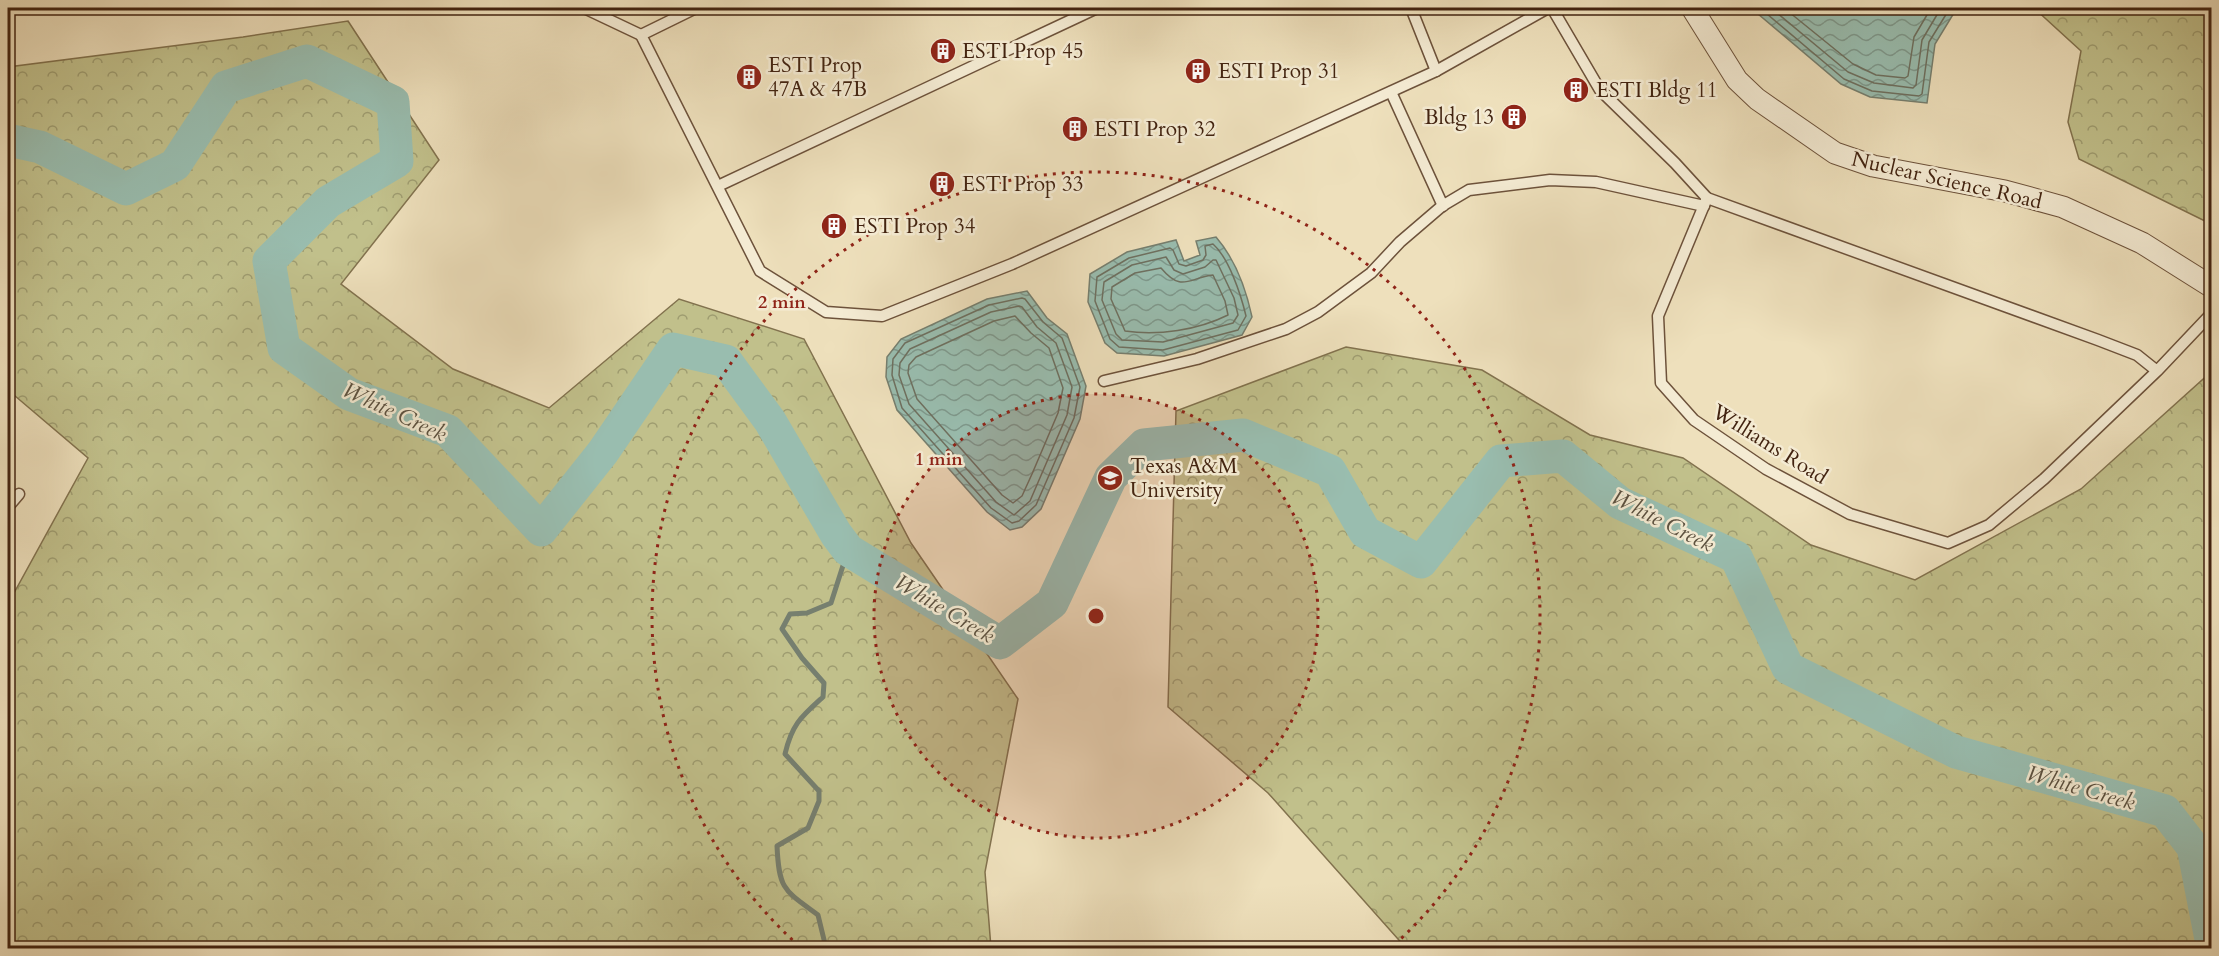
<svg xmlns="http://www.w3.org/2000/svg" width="2219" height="956" viewBox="0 0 2219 956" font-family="Cardo,serif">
<defs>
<pattern id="forest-crowns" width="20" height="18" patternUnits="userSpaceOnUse" patternTransform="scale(1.5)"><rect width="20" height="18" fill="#c1c08b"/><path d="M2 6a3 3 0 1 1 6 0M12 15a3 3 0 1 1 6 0" fill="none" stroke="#9e9c70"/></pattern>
<pattern id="water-waves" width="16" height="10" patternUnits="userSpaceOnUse" patternTransform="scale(1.5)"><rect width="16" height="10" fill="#99bdaf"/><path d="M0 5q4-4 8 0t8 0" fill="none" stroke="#7e998d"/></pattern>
</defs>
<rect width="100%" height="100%" fill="#eee0bc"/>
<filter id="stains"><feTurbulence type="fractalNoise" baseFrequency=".00333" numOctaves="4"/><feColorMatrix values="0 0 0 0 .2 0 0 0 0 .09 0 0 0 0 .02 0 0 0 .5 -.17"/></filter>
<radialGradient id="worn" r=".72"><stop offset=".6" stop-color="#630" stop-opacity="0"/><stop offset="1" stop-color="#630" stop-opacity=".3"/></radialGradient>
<g fill="url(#forest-crowns)" stroke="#82724e" stroke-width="1.5">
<path d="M2034 8H2211V224L2079 159 2068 122 2081 51Z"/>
<path d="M348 21 439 160 341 284 453 369 549 408 679 299 804 339 911 543 1018 699 985 872 991 948H8V604L88 458 8 390V67L243 37Z"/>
<path d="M1346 347 1482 370 1590 435 1683 458 1811 545 1915 580 2081 489 2211 372V948H1406L1268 793 1168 707 1176 411Z"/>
</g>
<g fill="url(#water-waves)" stroke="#767f6f" stroke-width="1.5">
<path d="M1751 8H1957L1935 44 1927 103 1870 97 1841 84Z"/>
<path d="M1216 237C1235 259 1246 289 1252 317L1242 335 1164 356 1117 353 1105 343 1088 302 1090 274 1127 252 1176 240 1184 261 1200 255 1196 241Z"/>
<path d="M1027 291 1047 318 1067 334 1086 386 1080 419 1041 509 1022 527 1010 530 987 512 897 410 886 377 887 357 901 339 987 299Z"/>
</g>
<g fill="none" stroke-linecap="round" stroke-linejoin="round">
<g stroke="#6e7060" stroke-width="1.5">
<path d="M1760 8 1844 79 1872 91 1919 96 1922 94 1929 42 1950 8"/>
<path d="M1771 8 1848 72 1874 83 1913 88 1916 85 1922 40 1941 8"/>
<path d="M1784 8 1853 64 1876 75 1905 78 1908 76 1914 37 1931 8"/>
<path d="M1213 244C1229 258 1241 295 1246 316L1238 330 1163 350 1119 347 1110 339 1095 301 1097 277 1129 258 1170 248 1173 250 1179 264 1186 266 1203 260 1206 255 1205 246Z"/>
<path d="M1166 257 1174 270 1183 274 1205 267 1213 260H1216L1234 298 1238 315 1233 323 1163 342 1122 340 1116 334 1102 300 1104 282 1132 265Z"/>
<path d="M1161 268C1182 293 1188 278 1213 275L1225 301 1228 315C1198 330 1158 336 1125 331L1111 299 1112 287 1135 273Z"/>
<path d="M1022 298 1025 299 1043 322 1062 338 1080 387 1074 418 1036 505 1019 521 1012 523 991 508 902 408 892 375 893 359 905 343 989 305Z"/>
<path d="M1019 306 1022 307 1037 327 1056 343 1072 387 1067 415 1030 501 1014 515 996 502 909 404 899 375 900 363 910 349 991 312Z"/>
<path d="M1015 316 1031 333 1049 348 1063 388 1058 413 1032 474 1022 496 1013 503 1002 495 917 399 908 373 909 365 916 357 994 321Z"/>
</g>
<path stroke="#767f6f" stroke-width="5" d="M826 948 818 915C784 890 779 890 777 846L808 828 819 801V791L785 754C792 724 801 717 823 697L824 683 802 658 782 629 790 614 807 613 831 603 848 550"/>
<path stroke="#99bdaf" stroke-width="33" d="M8 140 40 147 126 189 175 165 226 87 307 61 393 102 397 161 328 202 269 261 284 348 349 394 448 431 541 530 603 452 673 349 726 361 770 421 836 534 848 550 1000 643 1052 603 1111 477 1144 445 1243 435 1330 471 1365 532 1421 562 1501 461 1563 456 1620 503 1736 557 1788 668 1956 752 2165 811 2193 847 2212 944"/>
<g stroke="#6d523b" stroke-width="13">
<g id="service">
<path d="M584 8 641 35"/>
<path d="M696 8 641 35 760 271 826 312 882 316 1012 264 1436 71 1548 8"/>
<path d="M1411 8 1436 71"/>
<path d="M1552 8 1600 90 1675 163 1707 198"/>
<path d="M1391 92 1443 206"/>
<path d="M718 186 1097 8"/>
<path d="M2157 371 2137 355 2098 340 1707 198 1658 316 1661 383 1694 420 1766 469 1850 514 1948 543 1989 525 2044 479 2157 371 2212 313"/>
<path d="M1104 381 1197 359 1286 329 1318 312 1371 273 1400 242 1442 206 1469 190 1550 180 1596 182 1704 206"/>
<path d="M8 507 19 494"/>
</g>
</g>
<g stroke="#6d523b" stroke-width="23">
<path id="minor" d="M1692 8 1737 80 1757 99 1835 153 1873 166 2005 191 2063 207 2142 243 2212 287"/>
</g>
<use href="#service" stroke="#f4ebd3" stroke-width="10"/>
<use href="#minor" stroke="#f4ebd3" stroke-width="21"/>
</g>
<circle cx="1096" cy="616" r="222" fill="#8f2418" fill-opacity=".12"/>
<g fill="none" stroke="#8f2418" stroke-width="3" stroke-dasharray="3 6">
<circle cx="1096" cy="616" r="222"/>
<path d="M799 946A444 444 0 1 1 1393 946"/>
</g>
<defs>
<g id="building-disc" transform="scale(1.35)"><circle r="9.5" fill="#8f2418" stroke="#f4ebd3"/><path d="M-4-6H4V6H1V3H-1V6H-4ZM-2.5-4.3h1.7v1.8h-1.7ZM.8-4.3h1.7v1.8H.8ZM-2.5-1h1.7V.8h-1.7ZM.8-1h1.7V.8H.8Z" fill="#fff"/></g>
<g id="university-disc" transform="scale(1.35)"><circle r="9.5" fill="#8f2418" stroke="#f4ebd3"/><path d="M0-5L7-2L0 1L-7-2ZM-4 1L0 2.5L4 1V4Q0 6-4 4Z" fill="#fff"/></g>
</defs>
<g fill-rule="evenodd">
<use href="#building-disc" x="943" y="51"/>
<use href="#building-disc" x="1198" y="71"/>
<use href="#building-disc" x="749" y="77"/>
<use href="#building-disc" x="1576" y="90"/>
<use href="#building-disc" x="1514" y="117"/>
<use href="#building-disc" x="1075" y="129"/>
<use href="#building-disc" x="942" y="184"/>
<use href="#building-disc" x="834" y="226"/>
<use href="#university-disc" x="1110" y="478"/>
</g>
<g text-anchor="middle" stroke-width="5" stroke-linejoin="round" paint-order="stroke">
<g font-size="21" fill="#422310" stroke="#f4ebd3" text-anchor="start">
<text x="962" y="58">ESTI Prop 45</text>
<text x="768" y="72">ESTI Prop<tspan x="768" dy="24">47A &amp; 47B</tspan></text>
<text x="1218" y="78">ESTI Prop 31</text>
<text x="1596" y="97">ESTI Bldg 11</text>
<text x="1494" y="124" text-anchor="end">Bldg 13</text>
<text x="1094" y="136">ESTI Prop 32</text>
<text x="962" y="191">ESTI Prop 33</text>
<text x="854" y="233">ESTI Prop 34</text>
<text x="1130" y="473">Texas A&amp;M<tspan x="1130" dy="24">University</tspan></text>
</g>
<g font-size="21" fill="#422310" stroke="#f4ebd3">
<text transform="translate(1947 180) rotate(13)" y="7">Nuclear Science Road</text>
<text transform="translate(1770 444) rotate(32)" y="7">Williams Road</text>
</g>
<g font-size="22" font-style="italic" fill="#5c5140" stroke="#f4ebd3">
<text transform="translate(395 411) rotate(25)" y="8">White Creek</text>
<text transform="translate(1663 520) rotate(27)" y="8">White Creek</text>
<text transform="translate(945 608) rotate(31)" y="8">White Creek</text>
<text transform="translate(2081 787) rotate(16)" y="8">White Creek</text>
</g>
</g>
<circle cx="1096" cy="616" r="9" fill="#8f2418" stroke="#f4ebd3" stroke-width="3"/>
<g font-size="18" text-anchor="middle" font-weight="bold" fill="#8f2418" stroke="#f4ebd3" stroke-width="5" stroke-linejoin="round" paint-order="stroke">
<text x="782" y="308">2 min</text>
<text x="939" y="465">1 min</text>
</g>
<rect width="2219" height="956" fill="none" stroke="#eee0bc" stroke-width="30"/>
<rect x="9" y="9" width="2201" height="938" fill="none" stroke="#422310" stroke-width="3"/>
<rect x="15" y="15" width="2189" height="926" fill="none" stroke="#422310" stroke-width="1.5"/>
<rect width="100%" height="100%" filter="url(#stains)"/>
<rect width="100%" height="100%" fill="url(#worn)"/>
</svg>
